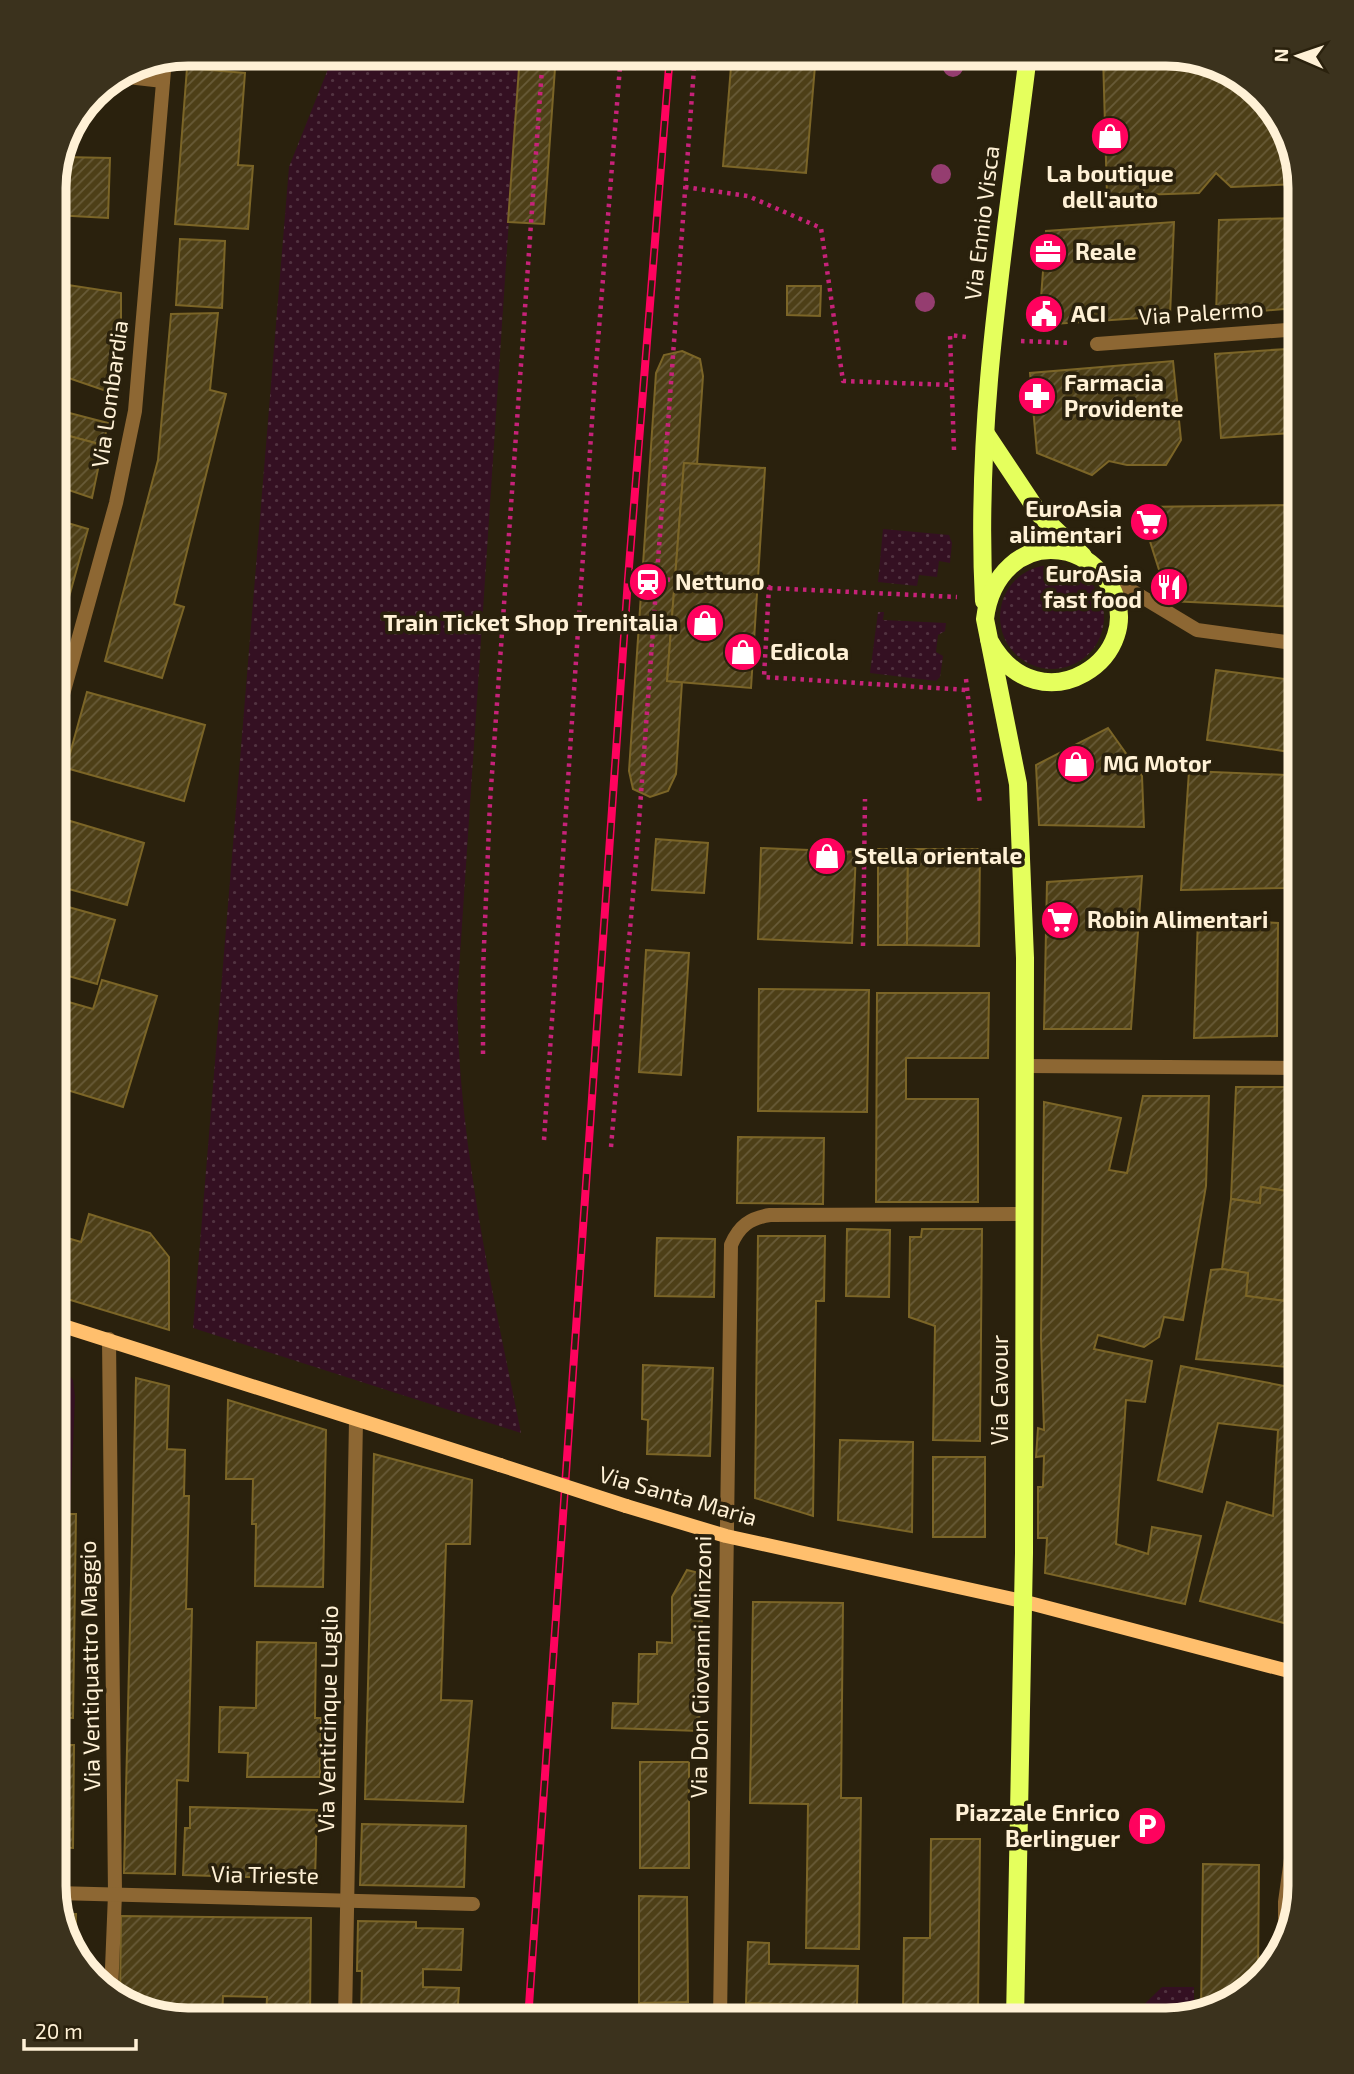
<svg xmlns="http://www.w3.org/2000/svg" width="1354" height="2074" viewBox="0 0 1354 2074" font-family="'Exo 2',sans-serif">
<defs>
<pattern id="grass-dots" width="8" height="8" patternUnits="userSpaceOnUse" patternTransform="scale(1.75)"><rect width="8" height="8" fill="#341022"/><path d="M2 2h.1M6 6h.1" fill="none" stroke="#523341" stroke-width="1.8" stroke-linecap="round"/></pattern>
<pattern id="building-hatch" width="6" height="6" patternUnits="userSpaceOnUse" patternTransform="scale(1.75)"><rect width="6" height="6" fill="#4d3f17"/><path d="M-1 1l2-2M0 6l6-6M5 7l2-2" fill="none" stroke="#685b38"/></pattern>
</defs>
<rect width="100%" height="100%" fill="#2a210d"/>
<g fill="url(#grass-dots)">
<path d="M334 54H520L457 1000C459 1147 492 1289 521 1433L193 1328 289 167Z"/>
<path d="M883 529 949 535 952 543 950 563 939 561 937 577 919 575 917 586 878 582Z"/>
<circle cx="1052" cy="617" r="52"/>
<path d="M878 612H884L883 620 946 623 945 631 938 635 936 652 943 656 940 677 936 681 870 673Z"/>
<path d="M1162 1987H1194V2013L1165 2020H1128Z"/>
</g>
<path fill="#341022" d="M54 1360 73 1380 75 1397 70 1514H54Z"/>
<g fill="url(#building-hatch)" stroke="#7b6527" stroke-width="2">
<path d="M520 54H556L544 224 508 222Z"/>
<path d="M732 54H816L806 173 723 166Z"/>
<path d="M1103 55H1175L1229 73 1233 87 1250 88 1286 129 1297 184 1231 187 1216 173 1199 193 1107 196Z"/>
<path d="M187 68 245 73 238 165 253 166 248 229 175 224Z"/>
<path d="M65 157 110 158 108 218 55 215V180Z"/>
<path d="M1294 218 1295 308 1216 315 1219 220Z"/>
<path d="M1174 222 1170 316 1039 325 1046 231Z"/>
<path d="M180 239 225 241 222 308 176 305Z"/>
<path d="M55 283 121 293V340L112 393 54 373Z"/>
<path d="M787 286H821L820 316 787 315Z"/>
<path d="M218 313 210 390 226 394 174 604 184 607 162 678 105 661 158 460 171 314Z"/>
<path d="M1286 349 1291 433 1221 438 1215 354Z"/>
<path d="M682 351 700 359 703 376 697 465 684 463 667 681 682 682 676 774 668 791 650 797 633 789 629 771 656 373 664 355Z"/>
<path d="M1173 361 1181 440 1166 465H1127L1109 461 1092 475 1037 453 1030 373Z"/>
<path d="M54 409 108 423 103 445 54 432Z"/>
<path d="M54 432 103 445 92 498 54 485Z"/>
<path d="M684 463 765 468 751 688 667 681Z"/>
<path d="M1299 505 1300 607 1169 601 1139 507Z"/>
<path d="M54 519 88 529 59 633 54 631Z"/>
<path d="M1216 670 1300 681 1290 752 1207 740Z"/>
<path d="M87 692 205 725 184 801 66 768Z"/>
<path d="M1108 728 1142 776 1144 827 1039 825 1036 765Z"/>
<path d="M1189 771 1286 775 1285 888 1181 890Z"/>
<path d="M67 820 144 843 127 905 54 885V865Z"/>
<path d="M656 839 708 843 704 893 652 890Z"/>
<path d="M761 848 856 852 852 943 758 939Z"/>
<path d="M878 849H908L907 945H878Z"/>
<path d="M908 849H980L979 946 907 945Z"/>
<path d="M1142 876 1131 1029H1044L1047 882Z"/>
<path d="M54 903 115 920 97 984 54 972 58 957 54 956Z"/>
<path d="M1198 917 1278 923 1277 1036 1194 1038Z"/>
<path d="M646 950 689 953 681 1075 639 1072Z"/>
<path d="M102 980 157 996 123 1107 54 1086V988L68 992 65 1001 93 1009Z"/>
<path d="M759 989 869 990 867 1112 758 1111Z"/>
<path d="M877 993H989L988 1058H906V1099H978V1202H876Z"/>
<path d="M1236 1087H1295L1292 1192 1261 1187 1260 1203 1231 1199Z"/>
<path d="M1143 1096H1209L1206 1186 1183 1320 1164 1317 1159 1337 1144 1347 1098 1335 1094 1349 1152 1361 1145 1402 1126 1400 1116 1544 1148 1554 1152 1527 1201 1536 1185 1604 1045 1573 1047 1538H1038V1487H1043L1044 1456 1036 1457 1038 1428 1044 1430 1041 1338 1044 1102 1121 1118 1109 1170 1127 1173Z"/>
<path d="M738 1137 824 1138 823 1204 737 1203Z"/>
<path d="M1261 1187 1300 1193V1303L1246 1296 1248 1273 1222 1269 1231 1199 1260 1203Z"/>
<path d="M89 1214 150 1233 169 1257V1330L54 1295V1234L81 1242Z"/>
<path d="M847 1229 890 1230 889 1297 846 1296Z"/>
<path d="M922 1229H982L980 1441 933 1440 935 1326 909 1317 910 1237H921Z"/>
<path d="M758 1236H825L824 1301H816L813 1516 755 1498Z"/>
<path d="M657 1238 715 1239 714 1297 655 1296Z"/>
<path d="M1222 1269 1248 1273 1246 1296 1300 1303V1368L1196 1359 1211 1270Z"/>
<path d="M643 1365 713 1368 710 1456 647 1454 648 1420 642 1419Z"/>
<path d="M1181 1366 1300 1389 1299 1627 1200 1601 1227 1502 1273 1516 1278 1430 1218 1423 1202 1492 1158 1480Z"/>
<path d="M136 1378 169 1386 167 1449 185 1450 184 1496H189L186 1609H192L188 1781 177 1780 175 1874 124 1873Z"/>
<path d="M228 1400 326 1430 323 1587 255 1586 256 1524H252L253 1479H226Z"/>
<path d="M840 1440 913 1442 912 1532 838 1520Z"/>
<path d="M374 1454 472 1480 470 1544H446L441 1700 472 1701 463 1802 365 1799Z"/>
<rect x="933" y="1457" width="52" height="80"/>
<path d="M54 1514H76L73 1718 54 1717Z"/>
<path d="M687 1570 703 1574 699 1731 612 1728 613 1703 638 1704 639 1654H657V1642L672 1643V1597Z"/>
<path d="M753 1602 843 1603 841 1798H861L859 1949 806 1948 808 1804 750 1803Z"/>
<path d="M257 1642 316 1643 315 1718H321L320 1777H247L248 1753 219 1752 220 1707 256 1708Z"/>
<path d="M54 1745H74L73 1848 54 1847Z"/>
<rect x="640" y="1762" width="49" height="106"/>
<path d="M190 1807 317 1810 315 1879 183 1875 185 1828H190Z"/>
<path d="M362 1824 466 1826 464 1887 360 1885Z"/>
<path d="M931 1839H980L978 2011 903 2010 904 1938H930Z"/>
<path d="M1203 1864 1259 1865 1258 1975 1225 2006 1201 2011Z"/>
<path d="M639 1896 687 1897 688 2002 639 2003Z"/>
<path d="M61 1914H76L75 1953 68 1945Z"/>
<path d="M121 1916 311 1918 310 2020H266L267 1997 223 1996 222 2019H180L120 1999Z"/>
<path d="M358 1921 416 1922V1928L463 1929 461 1970 423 1969V1987L459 1988 457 2020H361L362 1971H357Z"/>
<path d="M748 1942 769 1943V1964L858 1966 857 2006 746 2003Z"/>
</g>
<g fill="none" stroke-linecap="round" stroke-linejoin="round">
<g stroke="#c72279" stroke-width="4.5" stroke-dasharray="3.5 5" stroke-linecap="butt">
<path d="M685 187 748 196 821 228 843 381 952 385"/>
<path d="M1021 341 1071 343"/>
<path d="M954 450 950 335 967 337"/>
<path d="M658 579 769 587 764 677 967 690"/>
<path d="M769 588 957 597"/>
<path d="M966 679 980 804"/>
<path d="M863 946 865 799"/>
<path d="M483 1054V970L490 802 543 54"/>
<path d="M544 1140 594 391 621 54"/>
<path d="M611 1147 637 849 695 54"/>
</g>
<g stroke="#8d6733" stroke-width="14">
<path d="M119 76 163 81"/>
<path d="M1097 344 1300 329"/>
<path d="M1104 574 1197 630 1300 644"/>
<path d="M54 727 116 503 135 411 165 59"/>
<path d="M1026 1066 1300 1068"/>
<path d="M109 1339 115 1894 111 1993"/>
<path d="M56 1893 473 1904"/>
<path d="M1285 1941V1902L1300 1794"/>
<path d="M345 2020 356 1420"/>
<path d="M720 2020 731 1245C739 1226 750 1218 770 1215L1025 1214"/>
</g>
<g stroke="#ffbf6d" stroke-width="14">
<path d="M54 1323 500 1465"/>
<path d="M626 1506 726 1536 1022 1601 1300 1674"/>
</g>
<g stroke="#e5ff5d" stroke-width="18">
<path d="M986 434 1040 515 1083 556"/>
<path d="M984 601C974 418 1006 236 1028 55"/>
<path d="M989 640C1039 732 1153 655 1109 584 1099 569 1086 557 1068 552 1021 541 990 577 985 619L1018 784 1025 958 1024 1553 1015 2020"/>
</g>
<g stroke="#ff025e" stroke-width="8">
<path id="rail" d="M528 2020 628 579 670 54"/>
</g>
<use href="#rail" stroke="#2a210d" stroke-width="5" stroke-dasharray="16" stroke-linecap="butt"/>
<path stroke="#ffbf6d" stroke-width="14" d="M500 1465 626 1506"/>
</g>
<g fill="#953d70">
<circle cx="953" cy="67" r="10"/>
<circle cx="941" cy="174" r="10"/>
<circle cx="925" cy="302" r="10"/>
</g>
<defs>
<g id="shop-disc" transform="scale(2.0125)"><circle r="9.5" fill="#ff025e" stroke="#2a210d"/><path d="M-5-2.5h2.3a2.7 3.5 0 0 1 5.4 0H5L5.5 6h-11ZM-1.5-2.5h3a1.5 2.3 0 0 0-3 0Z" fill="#fff"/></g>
<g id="office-disc" transform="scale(2.0125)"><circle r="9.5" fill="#ff025e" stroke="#2a210d"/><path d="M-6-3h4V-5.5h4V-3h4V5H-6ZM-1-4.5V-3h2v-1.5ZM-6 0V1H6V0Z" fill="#fff"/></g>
<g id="civic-disc" transform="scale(2.0125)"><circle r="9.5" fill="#ff025e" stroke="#2a210d"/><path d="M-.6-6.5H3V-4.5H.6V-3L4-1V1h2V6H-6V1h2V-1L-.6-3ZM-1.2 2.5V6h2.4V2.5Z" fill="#fff"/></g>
<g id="pharmacy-disc" transform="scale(2.0125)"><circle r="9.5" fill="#ff025e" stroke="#2a210d"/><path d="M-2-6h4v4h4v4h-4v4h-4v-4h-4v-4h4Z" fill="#fff"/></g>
<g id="supermarket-disc" transform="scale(2.0125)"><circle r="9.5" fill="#ff025e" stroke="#2a210d"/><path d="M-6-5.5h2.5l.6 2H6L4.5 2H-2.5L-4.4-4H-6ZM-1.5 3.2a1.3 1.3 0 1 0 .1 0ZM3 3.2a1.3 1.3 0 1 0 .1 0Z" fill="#fff"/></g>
<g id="station-disc" transform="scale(2.0125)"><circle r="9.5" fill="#ff025e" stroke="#2a210d"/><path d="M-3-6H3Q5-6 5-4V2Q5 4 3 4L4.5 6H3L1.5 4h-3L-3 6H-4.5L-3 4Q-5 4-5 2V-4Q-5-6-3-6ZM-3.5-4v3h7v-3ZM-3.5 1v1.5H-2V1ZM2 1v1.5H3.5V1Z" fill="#fff"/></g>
<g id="restaurant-disc" transform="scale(2.0125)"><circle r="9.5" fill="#ff025e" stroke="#2a210d"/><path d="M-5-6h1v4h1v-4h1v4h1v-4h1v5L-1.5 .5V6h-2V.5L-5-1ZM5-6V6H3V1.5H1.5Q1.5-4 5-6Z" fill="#fff"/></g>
<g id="parking-disc" transform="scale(2.0125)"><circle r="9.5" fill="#ff025e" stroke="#2a210d"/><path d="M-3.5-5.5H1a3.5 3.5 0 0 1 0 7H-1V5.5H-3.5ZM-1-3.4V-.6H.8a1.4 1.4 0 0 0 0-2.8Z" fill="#fff"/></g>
</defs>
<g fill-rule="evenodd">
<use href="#shop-disc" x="1110" y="136"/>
<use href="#office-disc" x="1048" y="252"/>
<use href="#civic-disc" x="1044" y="314"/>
<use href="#pharmacy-disc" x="1037" y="396"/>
<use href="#supermarket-disc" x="1149" y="522"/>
<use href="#station-disc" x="648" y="582"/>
<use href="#restaurant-disc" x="1169" y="587"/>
<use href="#shop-disc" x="705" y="623"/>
<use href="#shop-disc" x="743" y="652"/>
<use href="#shop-disc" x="1076" y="764"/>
<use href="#shop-disc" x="827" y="856"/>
<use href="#supermarket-disc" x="1060" y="920"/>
<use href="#parking-disc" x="1147" y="1826"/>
</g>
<g text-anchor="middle" stroke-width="7" stroke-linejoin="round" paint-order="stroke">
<g font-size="23" font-weight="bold" fill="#fff1d6" stroke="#2a210d" text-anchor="start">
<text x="1110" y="182" text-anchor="middle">La boutique<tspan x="1110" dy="26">dell'auto</tspan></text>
<text x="1075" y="260">Reale</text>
<text x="1071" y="322">ACI</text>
<text x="1064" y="391">Farmacia<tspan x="1064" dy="26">Providente</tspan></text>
<text x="1122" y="517" text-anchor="end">EuroAsia<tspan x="1122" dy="26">alimentari</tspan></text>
<text x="1142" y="582" text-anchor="end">EuroAsia<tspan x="1142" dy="26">fast food</tspan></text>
<text x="675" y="590">Nettuno</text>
<text x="678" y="631" text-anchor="end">Train Ticket Shop Trenitalia</text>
<text x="770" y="660">Edicola</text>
<text x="1103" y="772">MG Motor</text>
<text x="854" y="864">Stella orientale</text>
<text x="1087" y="928">Robin Alimentari</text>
<text x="1120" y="1821" text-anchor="end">Piazzale Enrico<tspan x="1120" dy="26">Berlinguer</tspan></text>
</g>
<g font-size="23" fill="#fff1d6" stroke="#2a210d">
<text transform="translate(982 223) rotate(-83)" y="8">Via Ennio Visca</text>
<text transform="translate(1201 313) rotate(-4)" y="8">Via Palermo</text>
<text transform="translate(110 394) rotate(-82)" y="8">Via Lombardia</text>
<text transform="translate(1000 1390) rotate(-90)" y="8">Via Cavour</text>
<text transform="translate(678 1496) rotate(16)" y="8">Via Santa Maria</text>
<text transform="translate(90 1666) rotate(-91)" y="8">Via Ventiquattro Maggio</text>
<text transform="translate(701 1667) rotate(-89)" y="8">Via Don Giovanni Minzoni</text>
<text transform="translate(328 1719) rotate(-89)" y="8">Via Venticinque Luglio</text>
<text transform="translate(265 1875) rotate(1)" y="8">Via Trieste</text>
</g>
</g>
<path d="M0 0H1354V2074H0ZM188 66H1166A122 122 0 0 1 1288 188V1886A122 122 0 0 1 1166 2008H188A122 122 0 0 1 66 1886V188A122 122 0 0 1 188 66Z" fill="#3b321d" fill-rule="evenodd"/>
<path fill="none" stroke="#fff1d6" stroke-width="9" d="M188 66H1166A122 122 0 0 1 1288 188V1886A122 122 0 0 1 1166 2008H188A122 122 0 0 1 66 1886V188A122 122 0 0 1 188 66Z"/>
<g transform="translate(1298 56) rotate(272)" stroke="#2a210d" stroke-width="5" paint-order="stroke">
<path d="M0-5L12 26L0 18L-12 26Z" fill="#fff1d6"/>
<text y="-10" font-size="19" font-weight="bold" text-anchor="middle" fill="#fff1d6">N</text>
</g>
<path d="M24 2039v10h112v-10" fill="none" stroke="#fff1d6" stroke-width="3.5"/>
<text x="35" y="2039" font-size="21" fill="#fff1d6" stroke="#2a210d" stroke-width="5" paint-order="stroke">20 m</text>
</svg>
